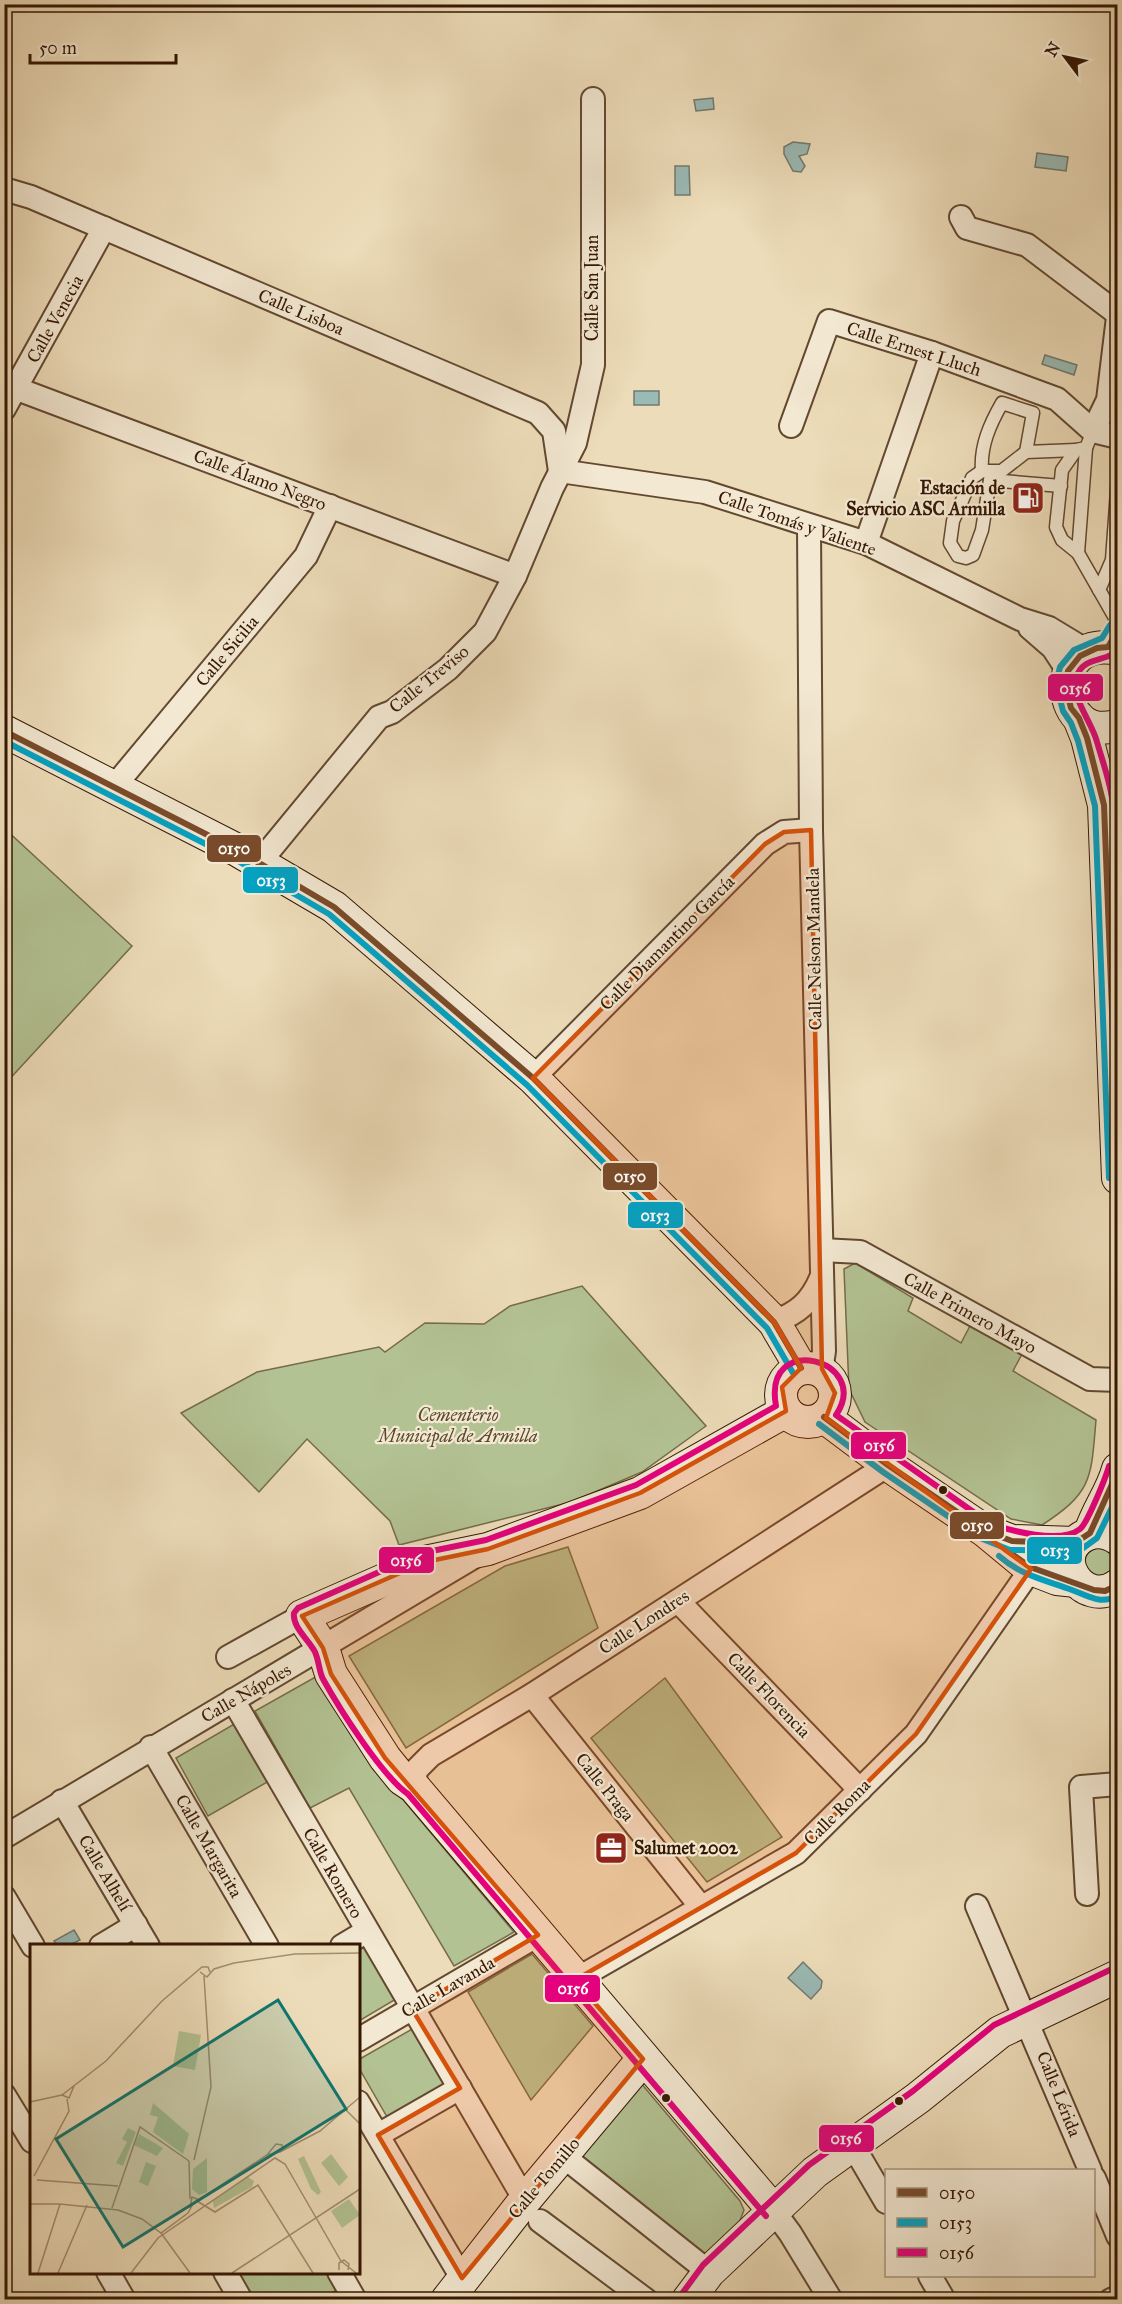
<svg xmlns="http://www.w3.org/2000/svg" width="1122" height="2304" viewBox="0 0 1122 2304" font-family="'IM FELL Great Primer',serif">
<rect width="100%" height="100%" fill="#eddcb9"/>
<filter id="stains"><feTurbulence type="fractalNoise" baseFrequency=".00333" numOctaves="4"/><feColorMatrix values="0 0 0 0 .2 0 0 0 0 .09 0 0 0 0 .02 0 0 0 .5 -.17"/></filter>
<radialGradient id="worn" r=".72"><stop offset=".6" stop-color="#630" stop-opacity="0"/><stop offset="1" stop-color="#630" stop-opacity=".3"/></radialGradient>
<g fill="#b3c293" stroke="#746c4b" stroke-width="1.5">
<path d="M4 828 132 946 5 1084H4Z"/>
<path d="M855 1263 913 1298 908 1311 961 1343 971 1324 1023 1352 1013 1371 1096 1420C1091 1478 1093 1492 1042 1525L1011 1519 865 1422 849 1389 844 1269Z"/>
<path d="M582 1286 706 1426 642 1472 571 1502 399 1545 390 1521 307 1439 259 1492 181 1413 257 1372 379 1347 385 1352 425 1323 484 1324 510 1306Z"/>
<path d="M568 1547 598 1628 406 1748 349 1656 505 1566Z"/>
<circle cx="1099" cy="1562" r="14"/>
<path d="M319 1675 379 1771 514 1932 454 1966 349 1788 310 1808 255 1711Z"/>
<path d="M665 1678 782 1837 707 1882 591 1738Z"/>
<path d="M236 1723 269 1781 208 1816 176 1758Z"/>
<path d="M357 1932 396 1999 359 2021Z"/>
<path d="M532 1954 593 2026 531 2100 468 1992Z"/>
<path d="M414 2028 453 2095 394 2129 359 2068 358 2060Z"/>
<path d="M640 2082 740 2201 744 2210 739 2223 701 2258 576 2156Z"/>
<path d="M237 2273H327L337 2290 320 2299H252Z"/>
</g>
<g fill="#9abab5" stroke="#72796e" stroke-width="1.5">
<path d="M713 98 714 109 696 111 694 100Z"/>
<path d="M793 142 810 144 807 154 799 156 805 166 801 172 793 171 784 154V147Z"/>
<path d="M1037 153 1068 157 1066 171 1035 167Z"/>
<path d="M675 166H689L690 195H675Z"/>
<path d="M1045 355 1077 365 1074 375 1042 364Z"/>
<rect x="634" y="391" width="25" height="14"/>
<path d="M74 1930 80 1940 70 1945H57L54 1941Z"/>
<path d="M803 1962 822 1981 821 1988 811 1999 788 1978Z"/>
</g>
<g fill="none" stroke-linecap="round" stroke-linejoin="round">
<g stroke="#634830" stroke-width="15">
<g id="lane">
<path d="M1093 431 1086 448 1076 450 1062 470 1056 527 1062 540 1078 553 1114 616 1118 628"/>
<path d="M982 471C980 446 990 424 1002 403L1033 413 1026 452"/>
<path d="M1000 471H982L972 478 953 521 950 543 958 556 966 558 973 555 982 530 990 480 1026 452 1076 450"/>
<path d="M990 480 1061 486"/>
<path d="M1078 553 1086 448"/>
<path d="M1099 590 1112 560 1118 477"/>
</g>
</g>
<g stroke="#634830" stroke-width="26">
<g id="street">
<path d="M4 189 31 197 538 413 554 431 560 471"/>
<path d="M961 217 967 228 1027 245 1118 314"/>
<path d="M4 384 515 576"/>
<path d="M4 409 104 228"/>
<path d="M791 426 829 321 932 353 1057 399 1093 431 1118 437"/>
<path d="M1093 431 1108 400 1118 317"/>
<path d="M560 471 705 492 866 543 1020 619 1049 628 1087 651"/>
<path d="M809 526 811 830 824 1351 821 1371"/>
<path d="M866 543 932 353"/>
<path d="M1030 628 1053 648 1068 671"/>
<path d="M112 789 306 556 330 506"/>
<path d="M259 863 379 717 392 712 448 669 485 632 515 576 552 488 575 443 593 365V99"/>
<path d="M533 1078 765 844 784 832 811 830"/>
<path d="M822 1250 860 1252 1090 1379 1118 1380"/>
<path d="M774 1322C798 1313 811 1302 821 1278"/>
<path d="M678 1601 860 1790"/>
<path d="M228 1657 302 1616"/>
<path d="M532 1695 701 1907"/>
<path d="M233 1700 525 2200"/>
<path d="M151 1747 267 1946"/>
<path d="M414 1787 416 1770 431 1755 532 1695 888 1465"/>
<path d="M62 1801 148 1946"/>
<path d="M4 1837 472 1558"/>
<path d="M1087 1894 1081 1787 1118 1784"/>
<path d="M4 1897 33 1946"/>
<path d="M977 1906 1090 2170"/>
<path d="M101 1946 136 1925"/>
<path d="M342 1946 367 1931"/>
<path d="M575 1980 796 1853 916 1734 1031 1569"/>
<path d="M358 2040 538 1935"/>
<path d="M4 2095 32 2141"/>
<path d="M358 2102 462 2278"/>
<path d="M378 2135 460 2088"/>
<path d="M852 2144 886 2202"/>
<path d="M563 2156 709 2272"/>
<path d="M1094 2178 1118 2236"/>
<path d="M773 2210 790 2233 831 2300"/>
<path d="M540 2221 646 2300"/>
<path d="M108 2272 124 2300"/>
<path d="M225 2272 241 2300"/>
<path d="M339 2272 355 2300"/>
<path d="M930 2276 944 2300"/>
<path d="M1111 2300 1118 2297"/>
</g>
</g>
<g stroke="#351703" stroke-width="34">
<g id="secondary">
<path d="M1118 649C1043 633 1056 747 1118 725"/>
<path d="M1079 718 1087 738 1104 805 1118 1178"/>
<path d="M4 731 237 850 334 907 533 1078 774 1322 801 1368"/>
<circle cx="808" cy="1395" r="27"/>
<path d="M824 1417 888 1465 985 1531 1031 1569 1057 1579 1076 1581"/>
<path d="M991 1533 1012 1541 1075 1543"/>
<path d="M1090 1533C1097 1510 1112 1492 1118 1469"/>
<path d="M1118 1539C1108 1532 1097 1530 1086 1535 1047 1553 1082 1611 1118 1585"/>
<path d="M773 2210 414 1787 402 1779 385 1758 331 1674 323 1648 302 1616 425 1562 488 1549 640 1493 786 1411"/>
<path d="M447 2300 525 2200 643 2059"/>
<path d="M688 2300 709 2272 815 2172 918 2098 1000 2032 1118 1976"/>
</g>
</g>
<use href="#lane" stroke="#f3e8d2" stroke-width="12"/>
<use href="#street" stroke="#f3e8d2" stroke-width="22"/>
<use href="#secondary" stroke="#f3e8d2" stroke-width="32"/>
<g stroke="#f3e8d2" stroke-width="10">
<g id="bus-1">
<path d="M1118 630 1108 647 1097 648 1080 656 1068 671 1065 684 1071 708 1079 718 1087 738 1104 805 1118 1165"/>
<path d="M4 731 237 850 334 907 533 1078 774 1322 801 1368"/>
<path d="M824 1417 888 1465 985 1531 1012 1541 1075 1543 1090 1533 1118 1471"/>
<path d="M1005 1549 1030 1567 1094 1590 1105 1591 1118 1585"/>
</g>
</g>
<g stroke="#f3e8d2" stroke-width="10">
<g id="bus-2">
<path d="M4 741 233 858 329 914 527 1085 767 1328 793 1373"/>
<path d="M1109 1178 1095 806 1078 741 1071 723 1063 711 1056 684 1060 667 1074 650 1102 638 1110 625"/>
<path d="M819 1424 883 1472 980 1538 1010 1550 1079 1551 1097 1538 1118 1495"/>
<path d="M999 1556C1022 1576 1045 1580 1072 1590 1089 1596 1099 1605 1118 1596"/>
</g>
</g>
<g stroke="#f3e8d2" stroke-width="10">
<g id="bus-3">
<path d="M1118 648C1109 664 1083 654 1076 678 1070 696 1093 724 1097 742 1103 763 1111 784 1113 805 1118 844 1116 885 1118 925"/>
<path d="M766 2216 408 1794C382 1776 339 1708 323 1679 319 1671 319 1661 315 1652 309 1640 292 1627 294 1613L298 1608 422 1553 486 1540 636 1485 776 1406C762 1330 873 1360 836 1415L989 1523C1010 1531 1061 1544 1080 1529 1087 1524 1106 1477 1109 1466"/>
<path d="M681 2295 703 2265 809 2165 913 2091 994 2025 1114 1968"/>
</g>
</g>
<use href="#bus-1" stroke="#7a4b2a" stroke-width="6"/>
<use href="#bus-2" stroke="#03a2c4" stroke-width="6"/>
<use href="#bus-3" stroke="#e5007d" stroke-width="6"/>
</g>
<path fill="#d6520b" fill-opacity="0.2" stroke="#d6520b" stroke-width="4.5" stroke-linejoin="round" d="M811 830 822 1369 835 1393 826 1418 1031 1569 916 1734 796 1853 575 1980 643 2059 462 2278 378 2135 460 2088 412 2009 538 1935 385 1758 331 1674 323 1648 302 1616 425 1562 488 1549 640 1493 786 1411 782 1387 801 1368 774 1322 533 1078 765 844 784 832Z"/>
<defs>
<g id="fuel-square" transform="scale(1.725)"><rect x="-9" y="-9" width="18" height="18" rx="4" fill="#8f2418" stroke="#f3e8d2"/><path d="M-5.5-6h7V0h2V4h1.3V-2.5L3-4.5l.8-.8L6-3V5H2.5V1h-1V6h-7ZM-4.2-4.7v3.2H.2V-4.7Z" fill="#fff"/></g>
<g id="office-square" transform="scale(1.725)"><rect x="-9" y="-9" width="18" height="18" rx="4" fill="#8f2418" stroke="#f3e8d2"/><path d="M-6-3h4V-5.5h4V-3h4V5H-6ZM-1-4.5V-3h2v-1.5ZM-6 0V1H6V0Z" fill="#fff"/></g>
</defs>
<g fill-rule="evenodd">
<use href="#fuel-square" x="1028" y="498"/>
<use href="#office-square" x="611" y="1848"/>
</g>
<g fill="#351703" stroke="#f3e8d2" stroke-width="2">
<circle cx="943" cy="1490" r="5"/>
<circle cx="666" cy="2098" r="5"/>
<circle cx="899" cy="2101" r="5"/>
</g>
<g text-anchor="middle" stroke-width="4.5" stroke-linejoin="round" paint-order="stroke">
<g font-size="18" fill="#351703" stroke="#f3e8d2">
<text transform="translate(592 288) rotate(-90)" y="6">Calle San Juan</text>
<text transform="translate(301 312) rotate(23)" y="6">Calle Lisboa</text>
<text transform="translate(55 319) rotate(-61)" y="6">Calle Venecia</text>
<text transform="translate(914 349) rotate(18)" y="6">Calle Ernest Lluch</text>
<text transform="translate(260 480) rotate(21)" y="6">Calle Álamo Negro</text>
<text transform="translate(797 523) rotate(19)" y="6">Calle Tomás y Valiente</text>
<text transform="translate(227 651) rotate(-50)" y="6">Calle Sicilia</text>
<text transform="translate(429 679) rotate(-39)" y="6">Calle Treviso</text>
<text transform="translate(667 943) rotate(-45)" y="6">Calle Diamantino García</text>
<text transform="translate(814 949) rotate(-91)" y="6">Calle Nelson Mandela</text>
<text transform="translate(970 1313) rotate(29)" y="6">Calle Primero Mayo</text>
<text transform="translate(644 1622) rotate(-33)" y="6">Calle Londres</text>
<text transform="translate(246 1693) rotate(-30)" y="6">Calle Nápoles</text>
<text transform="translate(769 1695) rotate(46)" y="6">Calle Florencia</text>
<text transform="translate(605 1787) rotate(51)" y="6">Calle Praga</text>
<text transform="translate(837 1812) rotate(-45)" y="6">Calle Roma</text>
<text transform="translate(209 1846) rotate(60)" y="6">Calle Margarita</text>
<text transform="translate(105 1873) rotate(59)" y="6">Calle Alhelí</text>
<text transform="translate(333 1873) rotate(60)" y="6">Calle Romero</text>
<text transform="translate(448 1987) rotate(-30)" y="6">Calle Lavanda</text>
<text transform="translate(1059 2094) rotate(68)" y="6">Calle Lérida</text>
<text transform="translate(544 2178) rotate(-50)" y="6">Calle Tomillo</text>
</g>
<g font-size="18" font-weight="bold" fill="#351703" stroke="#f3e8d2" text-anchor="end">
<text x="1005" y="494">Estación de<tspan x="1005" dy="21">Servicio ASC Armilla</tspan></text>
<text x="634" y="1854" text-anchor="start">Salumet 2002</text>
</g>
<g font-size="18" font-style="italic" fill="#5b4a2e" stroke="#f3e8d2">
<text x="458" y="1421">Cementerio<tspan x="458" dy="21">Municipal de Armilla</tspan></text>
</g>
</g>
<g transform="translate(30 1944)">
<rect width="330" height="330" fill="#eddcb9"/>
<path d="M149 87 171 91 165 126 143 122ZM123 159 159 190 153 210 123 188 128 173 120 171ZM98 184 106 188 93 222 86 219 97 198 92 195ZM109 190 133 204 127 212 104 201ZM301 210 318 233 309 242 291 219ZM274 212 291 248 288 251 281 245 268 215ZM177 214V248L169 251 162 245 163 225ZM116 218 126 222 118 242 109 238ZM218 233 224 237 222 243 184 264 183 257ZM319 255 330 271 312 284 301 267Z" fill="#b3c293"/>
<path fill="none" stroke="#a38d70" stroke-width="1.5" d="M170 28 177 33 184 25 204 19 265 10 330 9M32 151 76 117 132 57 172 23H178L180 28M32 151 39 154 44 142M0 158 32 151M316 166 330 180M237 211 250 208 290 187 330 153M164 216 181 143 174 32M159 217 160 255M4 232 39 167 37 155M7 236 88 242M167 257 185 268 228 241 283 329M167 257 237 211 246 200 252 201 253 206M0 260H30M82 264 110 183 159 217M160 264 162 253 167 255 165 260M131 289 160 329M309 326V319L314 316 319 320 318 326M8 329 30 260 88 266 112 275 131 289 158 269 163 260M28 329 57 261M101 329 128 294 245 214 255 220 311 317 326 329M202 329 330 245"/>
<path fill="#0f766e" fill-opacity="0.15" stroke="#0f766e" stroke-width="3" d="M248 56 316 165 93 303 26 195Z"/>
<rect width="330" height="330" fill="none" stroke="#351703" stroke-width="3"/>
</g>
<g stroke="#f3e8d2" stroke-width="2">
<rect x="1047" y="673" width="57" height="29" rx="6" fill="#e5007d"/>
<rect x="206" y="834" width="56" height="29" rx="6" fill="#7a4b2a"/>
<rect x="242" y="866" width="57" height="28" rx="6" fill="#03a2c4"/>
<rect x="602" y="1162" width="56" height="29" rx="6" fill="#7a4b2a"/>
<rect x="627" y="1201" width="57" height="28" rx="6" fill="#03a2c4"/>
<rect x="850" y="1431" width="57" height="29" rx="6" fill="#e5007d"/>
<rect x="949" y="1511" width="56" height="29" rx="6" fill="#7a4b2a"/>
<rect x="1026" y="1536" width="57" height="29" rx="6" fill="#03a2c4"/>
<rect x="378" y="1546" width="57" height="28" rx="6" fill="#e5007d"/>
<rect x="544" y="1974" width="57" height="29" rx="6" fill="#e5007d"/>
<rect x="818" y="2124" width="57" height="29" rx="6" fill="#e5007d"/>
</g>
<g font-size="16" text-anchor="middle" font-weight="bold" fill="#fff">
<text x="1075" y="694">0156</text>
<text x="234" y="854">0150</text>
<text x="271" y="886">0153</text>
<text x="630" y="1182">0150</text>
<text x="655" y="1221">0153</text>
<text x="879" y="1451">0156</text>
<text x="977" y="1531">0150</text>
<text x="1055" y="1556">0153</text>
<text x="406" y="1566">0156</text>
<text x="573" y="1994">0156</text>
<text x="846" y="2144">0156</text>
</g>
<rect width="1122" height="2304" fill="none" stroke="#eddcb9" stroke-width="24"/>
<rect x="6" y="6" width="1110" height="2292" fill="none" stroke="#351703" stroke-width="3"/>
<rect x="12" y="12" width="1098" height="2280" fill="none" stroke="#351703" stroke-width="1.5"/>
<rect x="885" y="2169" width="210" height="108" fill="#f3e8d2" stroke="#a7947f" stroke-width="1.5"/>
<rect x="897" y="2188" width="30" height="9" fill="#7a4b2a" stroke="#a7947f" stroke-width="1.5"/>
<text x="939" y="2199" font-size="18" fill="#351703">0150</text>
<rect x="897" y="2218" width="30" height="9" fill="#03a2c4" stroke="#a7947f" stroke-width="1.5"/>
<text x="939" y="2229" font-size="18" fill="#351703">0153</text>
<rect x="897" y="2248" width="30" height="9" fill="#e5007d" stroke="#a7947f" stroke-width="1.5"/>
<text x="939" y="2259" font-size="18" fill="#351703">0156</text>
<g transform="translate(1065 57) rotate(302)" stroke="#f3e8d2" stroke-width="4.5" paint-order="stroke">
<path d="M0-4.5L10 22L0 15L-10 22Z" fill="#351703"/>
<text y="-9" font-size="16" font-weight="bold" text-anchor="middle" fill="#351703">N</text>
</g>
<path d="M30 54v9h146v-9" fill="none" stroke="#351703" stroke-width="3"/>
<text x="39" y="54" font-size="18" fill="#351703" stroke="#f3e8d2" stroke-width="4.5" paint-order="stroke">50 m</text>
<rect width="100%" height="100%" filter="url(#stains)"/>
<rect width="100%" height="100%" fill="url(#worn)"/>
</svg>
